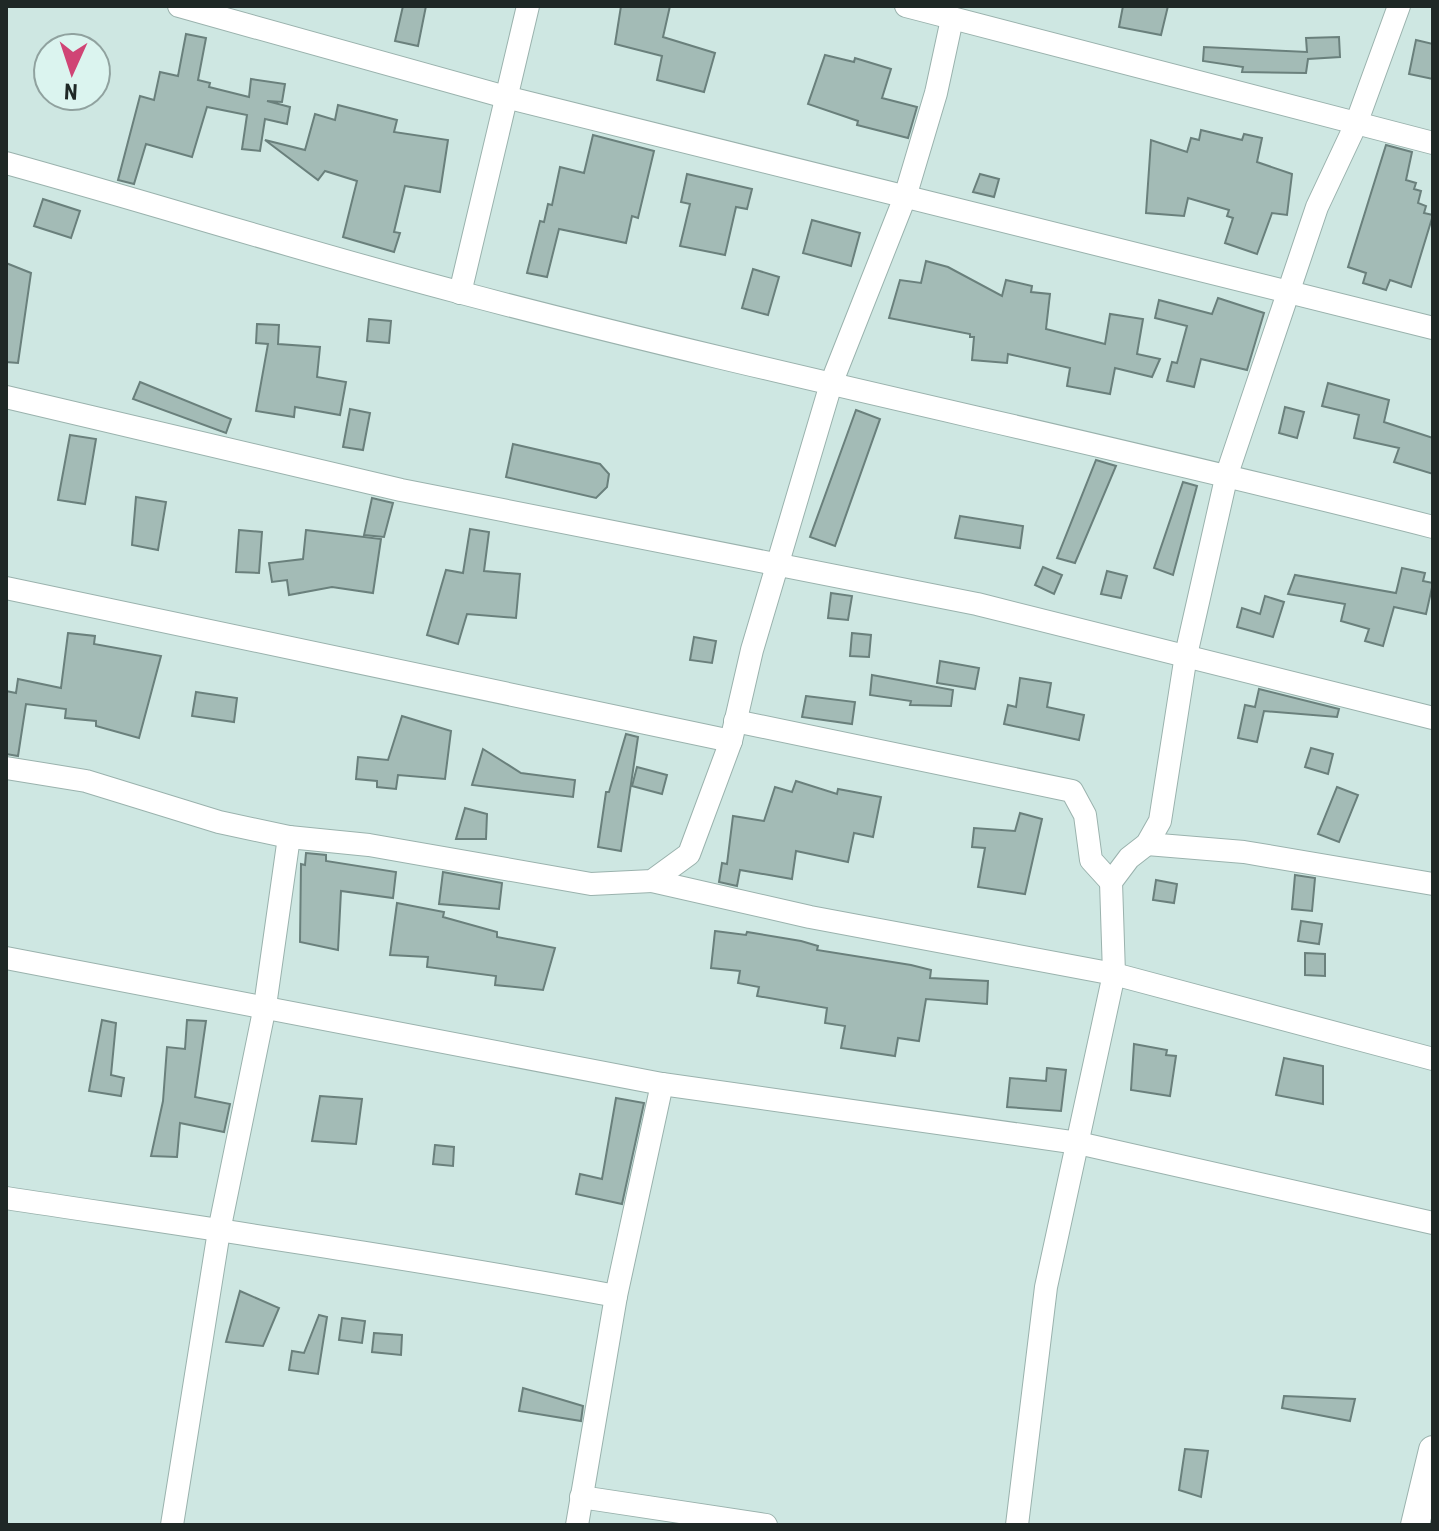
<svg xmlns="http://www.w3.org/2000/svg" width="1439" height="1531" viewBox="0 0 1439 1531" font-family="'Roboto Condensed',sans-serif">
<rect width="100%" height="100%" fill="#cee7e2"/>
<g fill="#a3bbb6" stroke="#6a807c" stroke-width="2">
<path d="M403 6H426L418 46 395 41Z"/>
<path d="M621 6H670L663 37 715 53 704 92 657 80 662 56 615 44Z"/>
<path d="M1123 6H1168L1161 35 1119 27Z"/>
<path d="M186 34 206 38 198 80 210 83 209 87 249 97 251 79 285 84 282 102 267 101 290 107 287 124 265 119 260 151 242 149 247 115 207 107 192 157 146 144 134 184 118 180 140 96 154 100 160 72 178 76Z"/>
<path d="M1339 37 1340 57 1308 59 1306 73 1242 72 1243 67 1203 61 1204 47 1307 52 1306 38Z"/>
<path d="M1416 40 1433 44V79L1409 74Z"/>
<path d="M825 55 854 62 855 58 891 69 882 98 917 107 908 138 857 125 858 121 808 104Z"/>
<path d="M338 105 397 120 394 132 448 140 440 192 405 186 394 232 400 233 394 252 343 237 357 181 325 171 318 180 265 140 305 150 315 114 335 120Z"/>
<path d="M1201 130 1242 140 1244 134 1262 138 1257 162 1292 174 1287 215 1272 213 1257 254 1225 243 1233 218 1227 216 1229 210 1188 198 1184 216 1146 213 1151 140 1187 152 1191 138 1199 140Z"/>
<path d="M593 135 654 151 638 218 632 216 626 243 559 229 547 277 527 273 540 221 544 222 548 204 552 205 560 167 584 173Z"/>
<path d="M1386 145 1412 152 1406 180 1416 183 1414 189 1421 191 1418 203 1426 206 1424 213 1433 215 1411 287 1390 280 1386 290 1363 283 1366 273 1348 267Z"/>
<path d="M687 174 752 189 747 209 736 207 725 255 680 246 690 204 681 202Z"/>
<path d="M980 174 999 179 994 197 973 192Z"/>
<path d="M43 199 80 211 71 238 34 226Z"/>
<path d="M812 220 860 233 851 266 803 253Z"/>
<path d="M926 261 948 267 1002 296 1006 280 1032 286 1031 292 1050 294 1046 329 1105 344 1110 314 1143 319 1137 354 1160 359 1152 377 1115 368 1110 394 1067 386 1070 368 1008 354 1007 363 972 360 974 337H970V334L889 318 900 280 921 283Z"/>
<path d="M6 263 31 273 18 363 6 362Z"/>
<path d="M753 269 779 277 768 315 742 308Z"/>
<path d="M1218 298 1264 313 1247 370 1201 359 1194 387 1167 381 1172 362 1177 363 1187 326 1155 318 1159 300 1212 314Z"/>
<path d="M369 319 391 321 389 343 367 341Z"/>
<path d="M257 324 279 325 278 344 320 347 317 377 346 382 340 415 295 407 294 417 256 411 268 344 256 343Z"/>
<path d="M140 382 231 419 226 433 133 399Z"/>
<path d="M1328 383 1389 400 1384 422 1433 438V474L1394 462 1399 448 1354 438 1359 415 1322 406Z"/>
<path d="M1285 407 1304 412 1297 438 1279 433Z"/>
<path d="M350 409 370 413 363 450 343 447Z"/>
<path d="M856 410 880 419 835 546 810 537Z"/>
<path d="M70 435 96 439 85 504 58 500Z"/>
<path d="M513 444 600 464 609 474 607 487 596 498 506 477Z"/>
<path d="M1096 460 1116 466 1075 563 1057 558Z"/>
<path d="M1183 482 1197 486 1173 575 1154 568Z"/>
<path d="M136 497 166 502 158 550 132 545Z"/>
<path d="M372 498 393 503 384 537 364 535Z"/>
<path d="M960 516 1023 526 1020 548 955 538Z"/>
<path d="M470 529 489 532 484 571 520 574 516 618 467 614 458 644 427 635 446 570 463 573Z"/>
<path d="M239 530 262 532 259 573 236 572Z"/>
<path d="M306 530 381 539 373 593 332 587 289 595 287 580 272 582 269 563 303 559Z"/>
<path d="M1043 567 1062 575 1054 594 1035 585Z"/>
<path d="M1402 568 1425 573 1423 581 1433 583 1426 614 1394 607 1383 646 1365 641 1369 629 1341 621 1345 604 1288 594 1295 575 1396 593Z"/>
<path d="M1107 571 1127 576 1121 598 1101 594Z"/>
<path d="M831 593 852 596 848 620 828 618Z"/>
<path d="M1265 596 1284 602 1273 637 1237 627 1242 608 1260 614Z"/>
<path d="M68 633 95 636 94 644 161 656 139 738 96 726V721L65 718 66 709 26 704 18 756 6 754V691L16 693 18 679 61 688Z"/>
<path d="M852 633 871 635 869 657 850 656Z"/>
<path d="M694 637 716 641 712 663 690 660Z"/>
<path d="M940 661 979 668 975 689 937 683Z"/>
<path d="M872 675 953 690 951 706 910 705 911 701 870 695Z"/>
<path d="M1020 678 1051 683 1047 707 1084 715 1079 740 1004 724 1008 705 1016 707Z"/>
<path d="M1259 689 1339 709 1337 717 1264 711 1257 742 1238 738 1245 705 1255 707Z"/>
<path d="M196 692 237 698 234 722 192 716Z"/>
<path d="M806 696 855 702 852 724 802 717Z"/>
<path d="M402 716 451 731 445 779 398 775 396 789 377 787V781L356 779 358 757 388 760Z"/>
<path d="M626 734 638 737 621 851 598 847 606 792H609Z"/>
<path d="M1311 748 1333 754 1328 774 1305 767Z"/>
<path d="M483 749 521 773 575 780 573 797 472 785Z"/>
<path d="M637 767 667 775 662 794 632 786Z"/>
<path d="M796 781 837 794 838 789 881 797 873 837 854 833 848 862 796 851 792 879 740 870 737 886 719 882 722 863 727 864 733 816 764 821 775 787 792 792Z"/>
<path d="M1337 787 1358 795 1339 842 1318 834Z"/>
<path d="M465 808 487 814 486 839H456Z"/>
<path d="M1020 813 1042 819 1025 894 978 887 985 848 972 847 974 828 1015 831Z"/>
<path d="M306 853 326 855V861L396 872 393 898 341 891 338 950 300 942 301 864 305 865Z"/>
<path d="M443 872 502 883 499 909 439 904Z"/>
<path d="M1295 875 1315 878 1312 911 1292 909Z"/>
<path d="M1156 880 1177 884 1174 903 1153 900Z"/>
<path d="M397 903 444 912 443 917 497 932V937L555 948 543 990 495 985 496 976 427 967 428 957 390 955Z"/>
<path d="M1301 921 1322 924 1319 944 1298 941Z"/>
<path d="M715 931 746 935 747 932 801 941 818 946 817 950 911 965 931 970 930 978 988 981 987 1004 926 999 919 1041 898 1038 895 1056 841 1048 845 1026 825 1023 827 1008 757 996 759 987 738 983 740 971 711 968Z"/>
<path d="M1305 953 1325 954V976L1305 975Z"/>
<path d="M102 1020 116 1023 111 1075 124 1078 121 1096 89 1091Z"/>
<path d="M187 1020 206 1021 195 1097 230 1104 224 1132 180 1123 177 1157 151 1156 163 1101 167 1047 185 1049Z"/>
<path d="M1134 1044 1167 1050 1166 1055 1176 1056 1170 1096 1131 1090Z"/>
<path d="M1284 1058 1323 1066V1104L1276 1095Z"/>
<path d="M1047 1068 1066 1070 1061 1111 1007 1107 1010 1078 1046 1081Z"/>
<path d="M320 1096 362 1099 356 1144 312 1141Z"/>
<path d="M616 1098 644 1103 622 1204 576 1194 580 1174 602 1179Z"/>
<path d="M435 1145 454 1147 453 1166 433 1164Z"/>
<path d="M240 1291 279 1308 263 1346 226 1342Z"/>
<path d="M319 1315 327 1317 318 1374 289 1370 292 1351 304 1353Z"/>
<path d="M342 1318 365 1321 362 1343 339 1340Z"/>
<path d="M374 1333 402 1335 401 1355 372 1352Z"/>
<path d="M523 1388 583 1406 581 1421 519 1411Z"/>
<path d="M1284 1396 1355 1399 1350 1421 1282 1408Z"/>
<path d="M1185 1449 1208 1451 1201 1497 1179 1490Z"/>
</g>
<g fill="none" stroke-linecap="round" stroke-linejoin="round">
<g stroke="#9ab2ad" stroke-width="24">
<g id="minor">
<path d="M179 6 509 98 1433 328"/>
<path d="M906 6 1433 143"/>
<path d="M6 163C158 205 309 253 462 293 784 378 1110 444 1433 527"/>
<path d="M460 293 528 6"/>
<path d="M6 397 401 490 977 604 1433 718"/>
<path d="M6 588 731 741"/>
<path d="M735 721 1072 791 1085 815 1091 860 1111 882"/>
<path d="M6 768 86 781 219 822 289 837 369 845 591 884 652 881 689 854 731 741 752 650 831 384 905 197 936 93 952 19"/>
<path d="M1147 844 1244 852 1433 884"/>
<path d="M652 881 810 917 1114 974 1433 1059"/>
<path d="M6 958 662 1084 1078 1143 1433 1223"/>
<path d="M6 1198C210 1229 413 1258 616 1296"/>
<path d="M581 1497 766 1525"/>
<path d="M172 1525 219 1231 265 1006 289 837"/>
<path d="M577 1525 616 1296 662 1084"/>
<path d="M1017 1525 1046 1287 1114 974 1111 882 1129 858 1147 844 1160 821 1186 655 1227 474 1317 207 1356 124 1399 6"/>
</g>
</g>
<g stroke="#9ab2ad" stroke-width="30">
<path id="tertiary" d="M1415 1525 1433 1450"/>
</g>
<use href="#minor" stroke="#fff" stroke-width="22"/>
<use href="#tertiary" stroke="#fff" stroke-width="28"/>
</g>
<rect width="1439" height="1531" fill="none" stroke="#1f2826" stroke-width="16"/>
<g transform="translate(72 72) rotate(183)"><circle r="38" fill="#dbf4ef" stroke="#90a29f" stroke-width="2"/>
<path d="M0-6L14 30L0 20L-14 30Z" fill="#d04475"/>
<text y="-12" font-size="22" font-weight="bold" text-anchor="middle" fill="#1f2826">N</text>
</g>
</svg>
